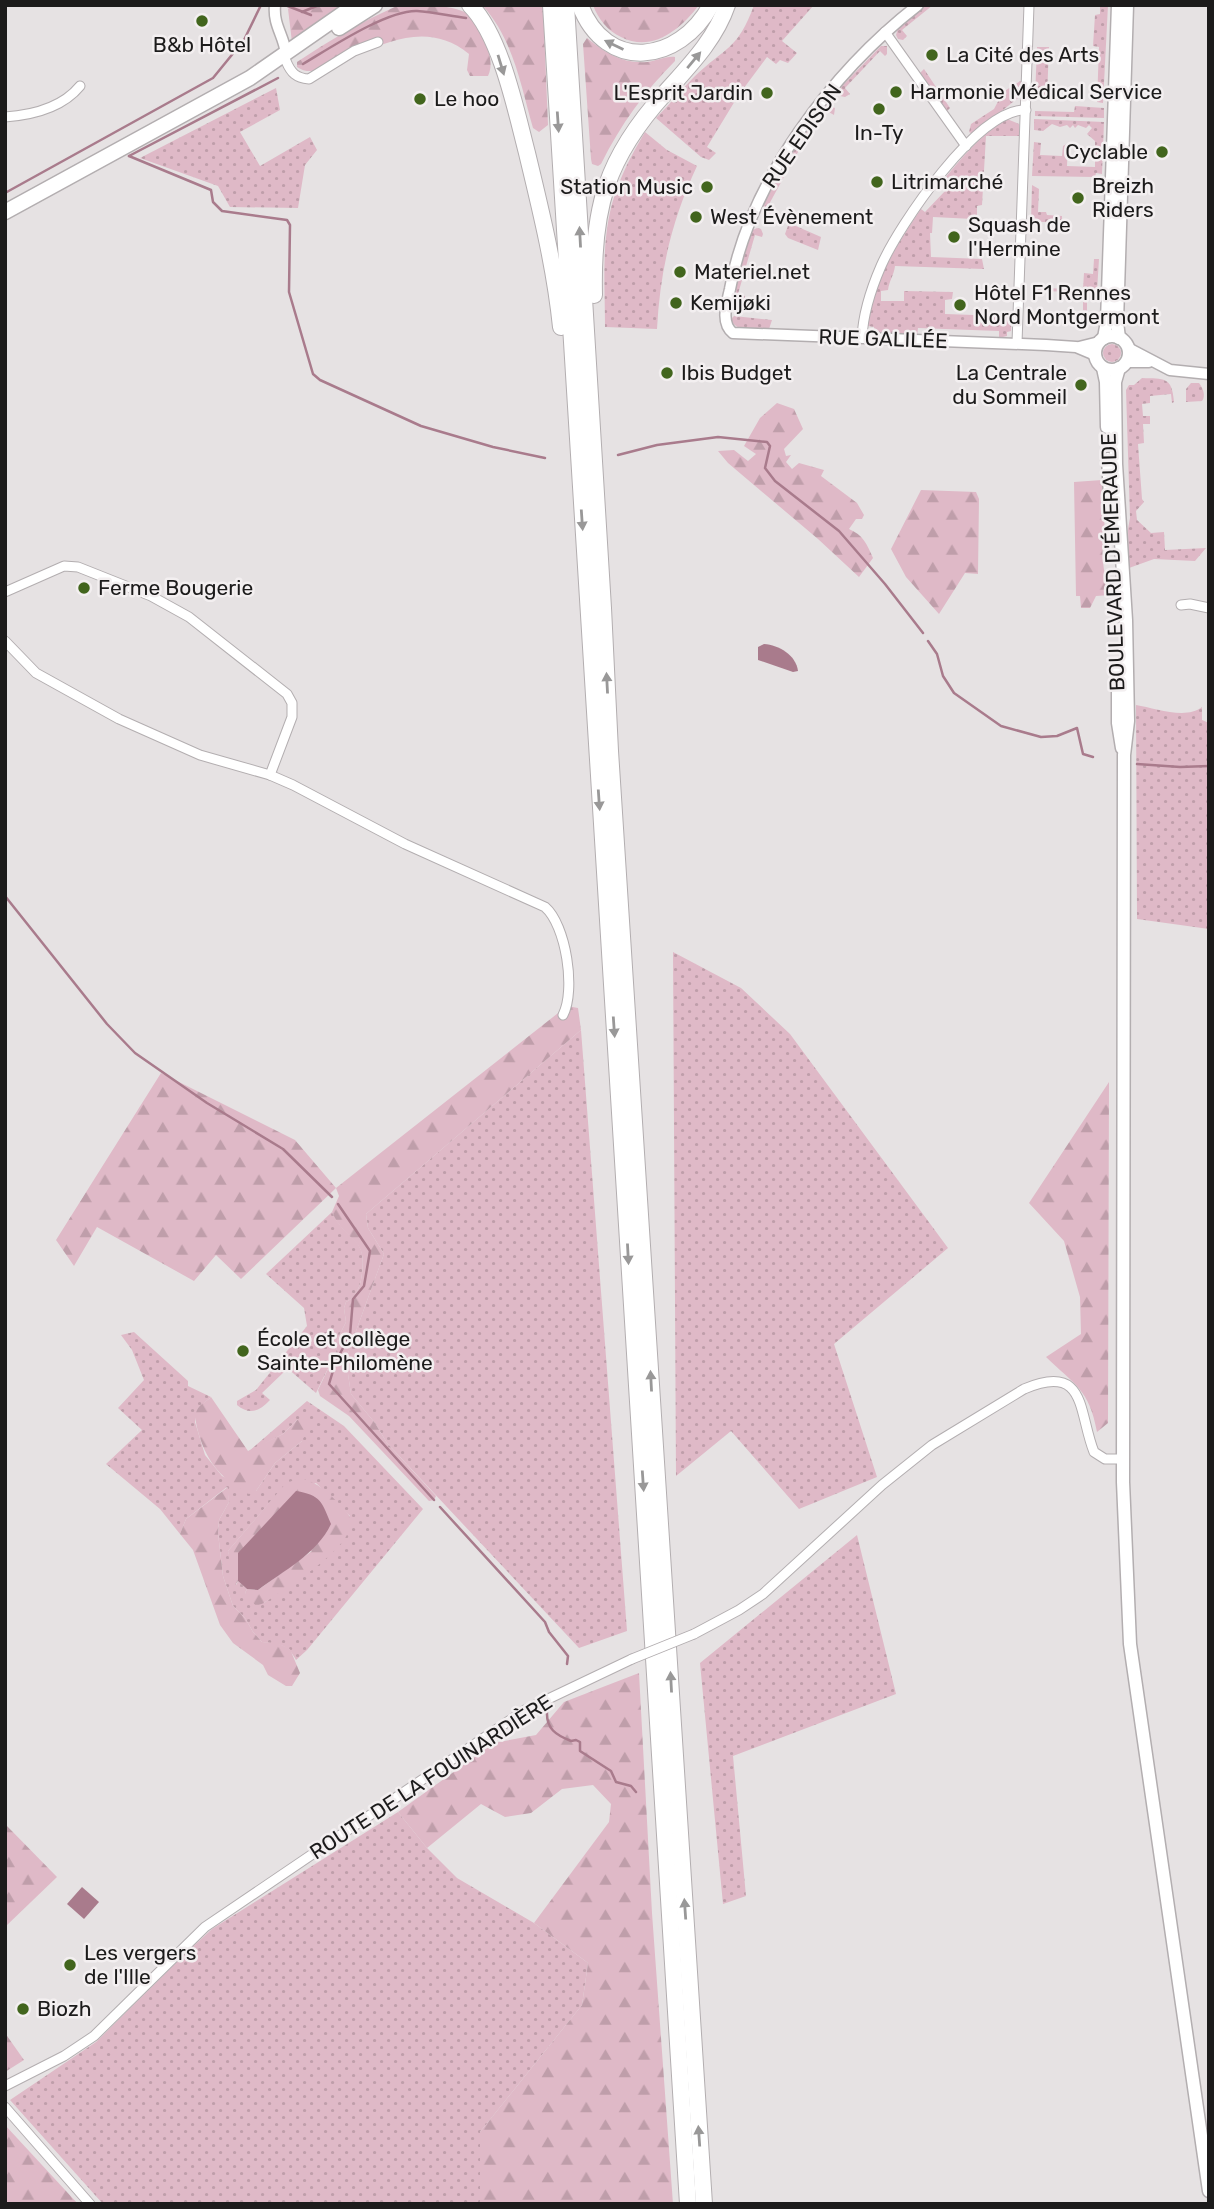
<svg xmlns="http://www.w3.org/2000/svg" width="1214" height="2209" viewBox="0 0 1214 2209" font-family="Rubik,sans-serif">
<defs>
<pattern id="grass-dots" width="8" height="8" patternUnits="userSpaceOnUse" patternTransform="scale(1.75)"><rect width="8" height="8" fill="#dfb9c7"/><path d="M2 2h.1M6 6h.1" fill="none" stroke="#bf9eaa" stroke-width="1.8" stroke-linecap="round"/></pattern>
<pattern id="forest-firs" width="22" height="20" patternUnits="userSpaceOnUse" patternTransform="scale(1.75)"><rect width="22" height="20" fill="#dfb9c7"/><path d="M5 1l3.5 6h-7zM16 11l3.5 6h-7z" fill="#bf9eaa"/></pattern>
</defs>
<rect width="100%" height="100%" fill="#e6e2e3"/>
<g fill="url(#grass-dots)" fill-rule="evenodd">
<path d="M754 5H814L782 41 797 53 788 63 780 60 776 64 767 57 738 96 707 147 716 153 709 160 701 157 656 118C669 105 681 90 694 77 725 47 738 50 754 5Z"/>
<path d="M926 5H933L902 30 907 36 903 40 898 39 896 35 898 28Z"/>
<path d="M1100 5H1108L1103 103 1097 102 1099 47 1093 46 1095 15 1100 14Z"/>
<path d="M881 46H887V54L885 56 880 51 845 88 850 94 845 97 840 96 839 91 842 86Z"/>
<path d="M1037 47H1049L1047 97H1035Z"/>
<path d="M924 69 950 108 947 111 920 73Z"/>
<path d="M1022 80 1021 91 1018 98 973 134 969 132 971 124 994 109 1003 92Z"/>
<path d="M276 88 280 110 240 132 260 166 310 137 317 150 305 165 298 208 230 207 218 186 140 158Z"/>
<path d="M828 105 835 108 834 115 827 111 796 155 792 153 824 107Z"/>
<path d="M1075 106 1104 108V118L1035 116V111L1074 112Z"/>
<path d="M1007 119 1019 124 1020 136H986L982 205 977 206V216L973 219 933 217 932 233H930L931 257 982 259 984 269 895 266C894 275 889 281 888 290L881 291V301H904V291L953 292 952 299 945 300V314L974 315V322L987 323 988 315 1005 316V312L1012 316 1011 331 1007 332V336L999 338V331L918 328 917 336 874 333V327L868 326V323C873 281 898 243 921 209L925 212 946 190 940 184C960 160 980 135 1007 119Z"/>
<path d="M1034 119 1104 122 1102 174 1096 173 1095 177 1032 176 1034 142 1041 143 1040 155 1062 156 1063 146 1068 143 1067 166 1095 167V141L1087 134 1092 128 1089 125 1086 128 1078 125 1075 128 1073 125 1070 128 1067 125 1060 127 1052 124 1043 131 1034 130Z"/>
<path d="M645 132 667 150 697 166C672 219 660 271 657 329L605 327C605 280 600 231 618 186 625 167 635 149 645 132Z"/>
<path d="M788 159 792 162 767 208 773 212 767 217 762 213V207Z"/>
<path d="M1032 185 1039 189 1038 212H1046L1047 215 1062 216V222H1031Z"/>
<path d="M789 223 821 237 818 250 788 238 785 234Z"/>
<path d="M757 228 761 229 763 234 762 237 755 235 738 294 745 296 744 301 737 303 733 299 741 261 753 230Z"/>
<path d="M1094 259H1099L1097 291 1087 290V311L1083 310V292L1036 291V288L1083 289 1084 273 1093 274Z"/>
<path d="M734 316 772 320 769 329C756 329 736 334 731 319Z"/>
<circle cx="1112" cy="353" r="9"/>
<path d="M1142 378C1164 379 1172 376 1174 402L1172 403 1171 394 1150 396V403L1142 404 1143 416H1150V424H1143L1144 443 1138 444 1142 499 1144 502 1136 511 1137 520 1151 533 1164 532 1165 550 1206 548 1195 561 1154 559 1129 568 1128 529 1130 518 1126 390 1129 385H1134Z"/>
<path d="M1191 383H1199C1203 388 1206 396 1202 401L1186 402V389Z"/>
<path d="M1136 705C1155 708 1186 720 1202 707V720L1209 723V929L1137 919Z"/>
<path d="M673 952 741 988 790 1034 948 1248 834 1344 877 1477 799 1509 731 1431 676 1476Z"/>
<path d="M581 1030 627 1631 579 1648 387 1443 375 1423 351 1394 348 1374V1353L384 1254 368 1228 366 1214Z"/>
<path d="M332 1212C348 1246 369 1233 361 1280 359 1289 355 1298 346 1302L344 1308 346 1322 338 1338 336 1352 316 1393 279 1361 307 1326 304 1308 266 1274Z"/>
<path d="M134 1332 188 1381V1386L211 1397 198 1408 195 1422 205 1455 222 1476 256 1491 275 1463 302 1441 298 1419 283 1434 248 1452 307 1401 344 1426 423 1509 307 1650 296 1660C288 1644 279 1644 262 1642L253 1632 245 1618 233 1606 223 1576 218 1533 219 1520 229 1502 227 1487 186 1519 180 1534 160 1509 106 1464 142 1430 118 1408 144 1380 132 1350 121 1335ZM316 1483 350 1516 276 1594 264 1603 245 1593 247 1589 238 1581 236 1585 228 1551 271 1501Z"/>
<path d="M276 1365 284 1372 262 1393 270 1400C259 1412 249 1415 237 1405V1401L256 1390Z"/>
<path d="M857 1535 896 1694 733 1756 746 1896 723 1904 700 1663Z"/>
<path d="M398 1812 427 1848 457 1878 534 1923 588 1963 582 2005 480 2132V2204H103L10 2100 96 2042 186 1953 212 1929Z"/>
</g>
<g fill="url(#forest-firs)">
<path d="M292 5H346L292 42 288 9Z"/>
<path d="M399 5C418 5 462 3 474 19 479 25 483 36 486 44 490 55 493 66 488 76H470L467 70 469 54C403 0 330 91 297 67V62C330 40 363 21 399 5Z"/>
<path d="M482 5H543L548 125 539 132 533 128C521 86 513 38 482 5Z"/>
<path d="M593 5H699C680 30 652 53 621 37 608 31 598 19 593 5Z"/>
<path d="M587 38C605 53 623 64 647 62 657 61 665 56 675 57V61C644 92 621 124 601 164L598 166 592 164 591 159 583 44Z"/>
<path d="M777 403 794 409 803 429 784 449 786 456 791 455 786 462 792 469 799 463 824 470 821 476 857 503 864 515 862 519H856L849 529C863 535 867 544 873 558L859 577 818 539 728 463 718 451 734 450 748 461 756 454 744 446 760 418Z"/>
<path d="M1102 480 1105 535C1099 553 1105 578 1110 595L1096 596 1090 608H1081L1080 596H1076L1074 482Z"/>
<path d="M921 490 976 492 979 499 978 574 965 573 939 614 906 577 891 549Z"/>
<path d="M567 1006 578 1008 581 1030 366 1214 368 1228 384 1254 348 1353V1374L351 1394 375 1423 387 1443 436 1496 434 1500 429 1501 349 1416 320 1396 318 1390 336 1352 338 1338 346 1322 344 1308 346 1302C355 1298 359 1289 361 1280 369 1234 348 1247 332 1212L339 1196 336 1188 241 1279 216 1255 194 1281 97 1227 74 1266 56 1240 161 1073 295 1140 336 1188Z"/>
<path d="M1109 1082 1108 1423 1097 1432C1089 1389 1075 1385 1046 1357L1081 1334 1080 1297 1064 1241 1029 1203Z"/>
<path d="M211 1397 248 1451 283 1434 298 1419 311 1422 302 1441 275 1463 256 1491 249 1494C222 1479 208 1464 199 1435 197 1427 193 1416 198 1408 201 1404 208 1400 211 1397Z"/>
<path d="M301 1478C318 1483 328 1492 340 1505 343 1509 349 1513 350 1518 359 1545 283 1590 264 1603L256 1606 245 1593 247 1589 258 1590 312 1551 238 1563V1581L235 1585 231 1574 228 1551 286 1483Z"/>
<path d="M228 1487 229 1502 219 1520 218 1533 223 1576 233 1606 245 1618 253 1632 262 1642 277 1643 290 1649 300 1673 292 1686H286L268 1675 263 1665 233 1643 220 1625 193 1550 180 1534 186 1519Z"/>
<path d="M639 1673 652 1913 673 2204H480V2132L582 2005 588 1963 534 1923 609 1822 611 1804 593 1785 562 1789 531 1813 505 1817 481 1804 427 1848 398 1812 494 1743 536 1735 564 1702Z"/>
<path d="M5 1824 57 1877 5 1927Z"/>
<path d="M5 2033 24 2060 5 2072Z"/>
<path d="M5 2125 78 2204H5Z"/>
</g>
<g fill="#a97b8c">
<path d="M764 644C779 645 796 655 798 671L793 672 758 660V647Z"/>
<path d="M296 1491C321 1495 322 1502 331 1524 317 1554 283 1571 258 1590L247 1589 238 1581V1553Z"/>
<path d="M82 1887 99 1902 84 1919 67 1904Z"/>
</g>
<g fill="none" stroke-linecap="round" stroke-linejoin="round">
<g stroke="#a97b8c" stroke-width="2.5">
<path d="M285 5 311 15"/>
<path d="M302 12 319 5"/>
<path d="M303 64C330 48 387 10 417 11 433 12 450 16 466 18"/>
<path d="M129 156 211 190 213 202 222 211 287 220 290 225 289 292 313 374 320 380 421 426 493 447 545 458"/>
<path d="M129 156 278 78"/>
<path d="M5 193 213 78 244 40 261 5"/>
<path d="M618 455 657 445 718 437 767 442 770 446 765 468 775 481 839 531 885 584 923 633"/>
<path d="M928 641 937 654 943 676 954 693 1001 726 1041 737 1057 736 1077 728 1083 754 1093 757"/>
<path d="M1137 764 1180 767 1209 766"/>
<path d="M5 896 107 1024 135 1053 207 1103 283 1149 332 1197"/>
<path d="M338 1204 370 1251 364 1286 353 1299 350 1335 336 1361 329 1384 434 1500"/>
<path d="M440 1507 545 1622 549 1632 568 1656 567 1664"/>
<path d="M551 1704 554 1706 547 1711C546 1729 556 1735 571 1741L576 1740 580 1742V1751L611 1771 616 1782 631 1786 636 1792"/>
</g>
<g stroke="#b3aeb0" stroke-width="11">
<g id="minor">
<path d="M885 32 966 146"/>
<path d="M286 61C291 73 296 78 309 79L354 51 378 42"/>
<path d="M5 117C33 115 62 108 80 86"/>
<path d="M862 338C863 313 871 289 881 266 899 225 978 108 1026 110"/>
<path d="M1017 343 1029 5"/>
<path d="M5 592 64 566 78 567 151 596 189 617 287 694 292 703V717L270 775"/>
<path d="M1181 605 1190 604 1209 608"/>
<path d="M5 641 36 673 119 719 200 755 270 775 293 785 405 844 545 907C566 925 576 990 563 1015"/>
<path d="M694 1634 739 1610 763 1594 882 1485 932 1445 1024 1389C1087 1362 1078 1412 1094 1452L1105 1459H1123"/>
<path d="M5 2086 64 2056 94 2036 205 1927 525 1710 632 1659"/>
<path d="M5 2107 90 2204"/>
</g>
</g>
<g stroke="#b3aeb0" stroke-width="13">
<g id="tertiary">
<path d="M275 5C273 26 284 35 286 54"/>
<path d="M918 5C832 72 750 180 730 289 727 303 720 323 733 333L1046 345 1076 347 1095 355"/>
<path d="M1079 347 1099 342"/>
<path d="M1128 348 1170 370 1209 374"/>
<path d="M1126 362H1149"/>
</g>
</g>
<g stroke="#b3aeb0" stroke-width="15">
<g id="secondary">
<circle cx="1112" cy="353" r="17"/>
<path d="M1104 338 1107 321 1118 5"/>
<path d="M1119 338 1117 322 1127 5"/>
<path d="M1103 368 1106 382 1107 427"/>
<path d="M1119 368 1115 382 1116 464 1126 620 1128 721 1124 755 1123 1482 1130 1644 1209 2191"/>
<path d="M1108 459 1111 514"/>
<path d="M1118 665V723L1122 748"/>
</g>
</g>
<g stroke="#b3aeb0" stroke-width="17">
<g id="primary">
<path d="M339 28 375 5"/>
<path d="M5 212 250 78 355 5"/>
</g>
</g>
<g stroke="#b3aeb0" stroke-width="18">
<g id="trunk">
<path d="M470 5C501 36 516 111 527 153 541 211 555 268 561 327"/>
<path d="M551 5 688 2204"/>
<path d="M566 5 603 608 610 751 704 2204"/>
<path d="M580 5C606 73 679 64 711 5"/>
<path d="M594 295C592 208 606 158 665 93 689 66 715 40 727 5"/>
</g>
</g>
<use href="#minor" stroke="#fff" stroke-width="9"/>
<use href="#tertiary" stroke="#fff" stroke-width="10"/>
<use href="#secondary" stroke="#fff" stroke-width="12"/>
<use href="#primary" stroke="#fff" stroke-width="14"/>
<use href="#trunk" stroke="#fff" stroke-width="16"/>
<g stroke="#b3aeb0" stroke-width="11" stroke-linecap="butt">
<path id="minor-bridge" d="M632 1659 694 1634"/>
</g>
<use href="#minor-bridge" stroke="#fff" stroke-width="9"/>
</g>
<defs><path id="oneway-solid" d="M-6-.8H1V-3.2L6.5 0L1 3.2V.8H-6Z" transform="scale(1.75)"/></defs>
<g fill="#999898">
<use href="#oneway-solid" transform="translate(614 45) rotate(-154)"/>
<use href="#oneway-solid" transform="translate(694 60) rotate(-50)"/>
<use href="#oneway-solid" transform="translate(501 65) rotate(73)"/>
<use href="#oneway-solid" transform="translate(558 122) rotate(86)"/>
<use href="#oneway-solid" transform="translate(580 237) rotate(-93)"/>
<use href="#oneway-solid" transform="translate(582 520) rotate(86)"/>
<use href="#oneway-solid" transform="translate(607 683) rotate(-93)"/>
<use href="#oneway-solid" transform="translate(599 800) rotate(86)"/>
<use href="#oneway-solid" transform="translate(614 1027) rotate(86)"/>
<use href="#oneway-solid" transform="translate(628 1254) rotate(87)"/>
<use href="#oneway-solid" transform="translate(651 1381) rotate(-93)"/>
<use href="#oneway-solid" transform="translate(643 1481) rotate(86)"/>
<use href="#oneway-solid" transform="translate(671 1682) rotate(-93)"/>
<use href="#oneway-solid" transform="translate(685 1909) rotate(-94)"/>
<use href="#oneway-solid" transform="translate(699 2136) rotate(-94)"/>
</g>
<g fill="#42651d" stroke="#f3eff0" stroke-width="2.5">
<circle cx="202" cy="21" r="7"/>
<circle cx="932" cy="55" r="7"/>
<circle cx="896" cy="92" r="7"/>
<circle cx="767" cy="93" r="7"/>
<circle cx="420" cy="99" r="7"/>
<circle cx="879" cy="109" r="7"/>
<circle cx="1162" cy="152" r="7"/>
<circle cx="877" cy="182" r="7"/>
<circle cx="707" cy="187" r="7"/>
<circle cx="1078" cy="198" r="7"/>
<circle cx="696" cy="217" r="7"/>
<circle cx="954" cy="237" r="7"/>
<circle cx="680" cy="272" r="7"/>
<circle cx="676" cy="303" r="7"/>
<circle cx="960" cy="305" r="7"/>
<circle cx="667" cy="373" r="7"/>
<circle cx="1081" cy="385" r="7"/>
<circle cx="84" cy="588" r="7"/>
<circle cx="243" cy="1351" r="7"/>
<circle cx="70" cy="1965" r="7"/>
<circle cx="23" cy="2009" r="7"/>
</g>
<g text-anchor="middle" stroke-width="5" stroke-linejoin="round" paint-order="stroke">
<g font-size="21" fill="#1c1b1b" stroke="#f3eff0" text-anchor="start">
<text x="202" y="52" text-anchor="middle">B&amp;b Hôtel</text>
<text x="946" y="62">La Cité des Arts</text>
<text x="910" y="99">Harmonie Médical Service</text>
<text x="753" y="100" text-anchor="end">L'Esprit Jardin</text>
<text x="434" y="106">Le hoo</text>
<text x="879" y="140" text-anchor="middle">In-Ty</text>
<text x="1148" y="159" text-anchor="end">Cyclable</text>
<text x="891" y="189">Litrimarché</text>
<text x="1092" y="193">Breizh<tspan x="1092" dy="24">Riders</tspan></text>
<text x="693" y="194" text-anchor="end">Station Music</text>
<text x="710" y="224">West Évènement</text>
<text x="968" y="232">Squash de<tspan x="968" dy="24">l'Hermine</tspan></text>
<text x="694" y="279">Materiel.net</text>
<text x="974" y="300">Hôtel F1 Rennes<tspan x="974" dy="24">Nord Montgermont</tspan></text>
<text x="690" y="310">Kemijøki</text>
<text x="681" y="380">Ibis Budget</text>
<text x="1067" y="380" text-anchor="end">La Centrale<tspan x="1067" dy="24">du Sommeil</tspan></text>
<text x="98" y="595">Ferme Bougerie</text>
<text x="257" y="1346">École et collège<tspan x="257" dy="24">Sainte-Philomène</tspan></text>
<text x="84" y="1960">Les vergers<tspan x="84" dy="24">de l'Ille</tspan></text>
<text x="37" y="2016">Biozh</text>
</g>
<g font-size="21" fill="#1c1b1b" stroke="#f3eff0">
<text transform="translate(802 136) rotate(-55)" y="7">RUE EDISON</text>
<text transform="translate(883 339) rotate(2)" y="7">RUE GALILÉE</text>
<text transform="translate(1113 562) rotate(-92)" y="7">BOULEVARD D'ÉMERAUDE</text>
<text transform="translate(431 1777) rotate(-33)" y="7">ROUTE DE LA FOUINARDIÈRE</text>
</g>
</g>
<rect width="1214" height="2209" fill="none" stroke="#1c1b1b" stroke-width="14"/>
</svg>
